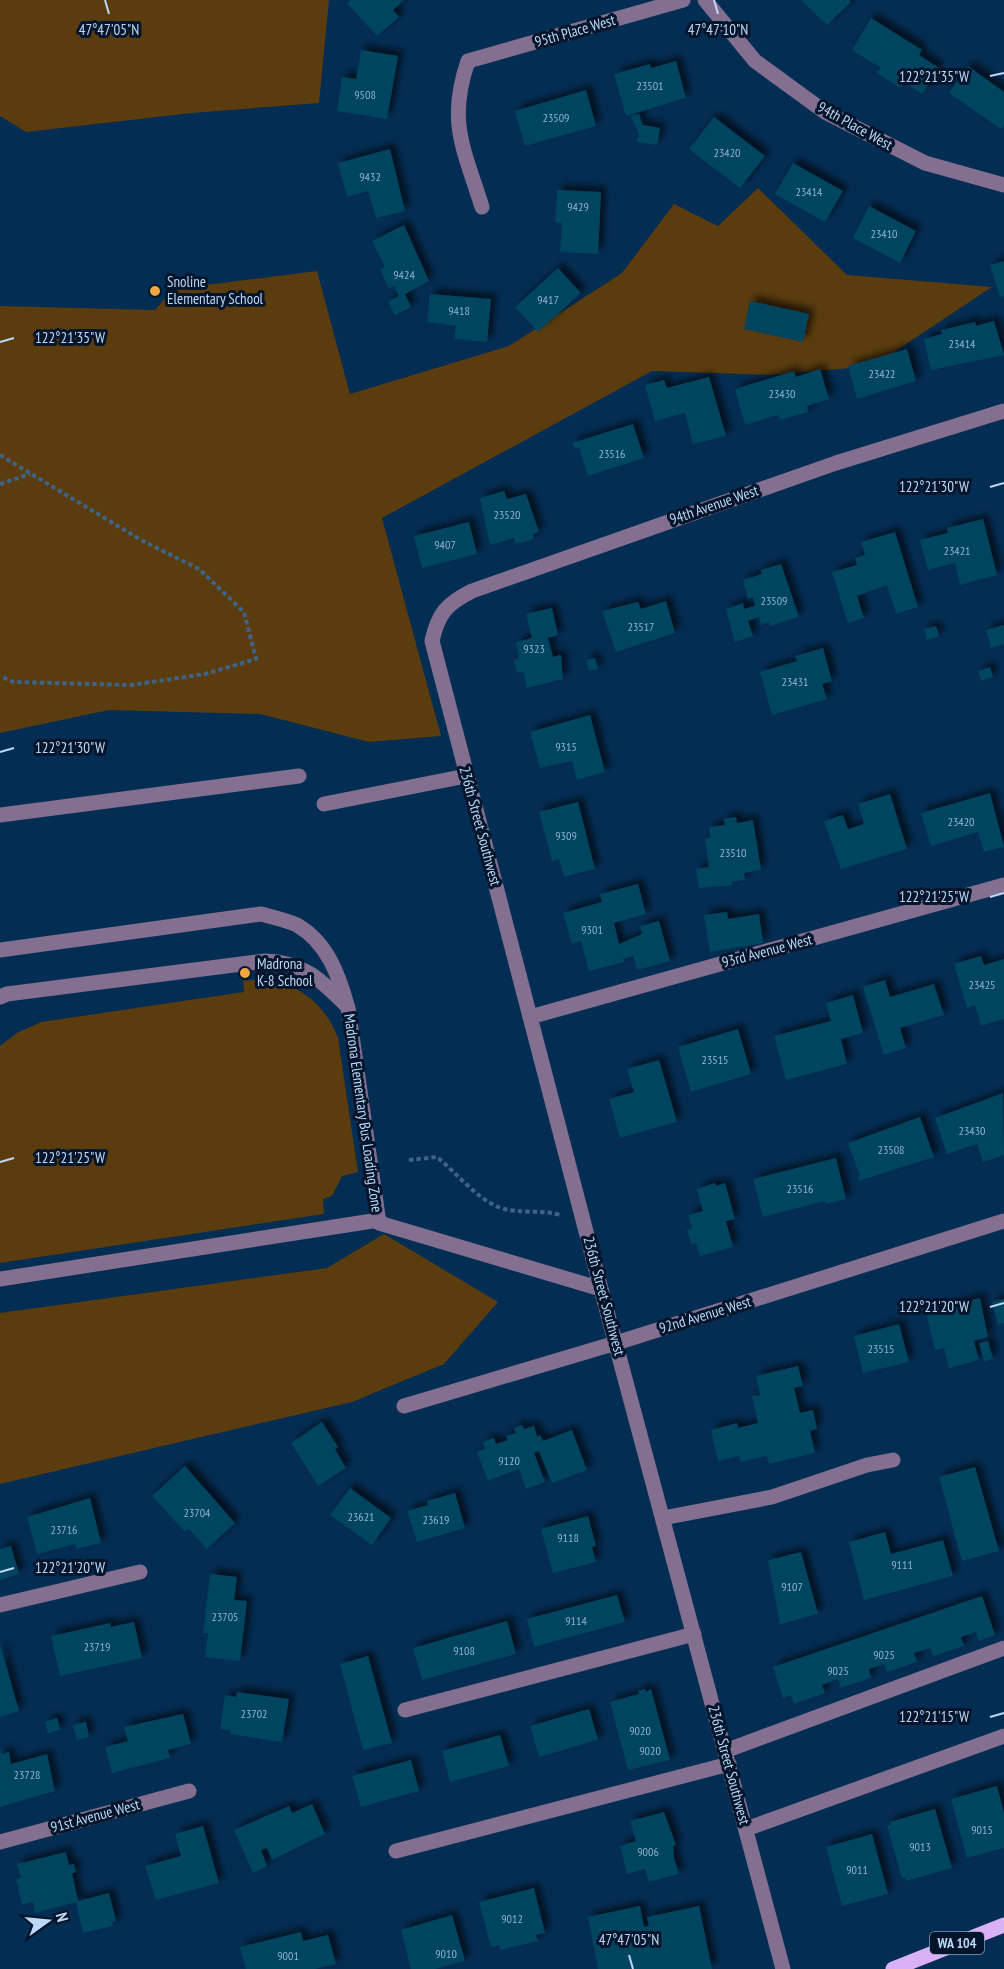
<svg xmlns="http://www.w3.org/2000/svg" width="1004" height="1969" viewBox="0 0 1004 1969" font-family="'PT Sans Narrow',sans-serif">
<defs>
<filter id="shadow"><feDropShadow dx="5.5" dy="-5.5" stdDeviation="3" flood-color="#0009"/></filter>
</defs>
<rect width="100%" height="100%" fill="#042d53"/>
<g fill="#5a3c0e">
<path d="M0 0H329L319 103 192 113 26 132 0 116Z"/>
<path d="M758 188 847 275 992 287 873 366 771 375 652 371 382 518 441 736 369 742 260 714 109 710 0 733V306L155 310 173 289 317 271 350 394 509 346 622 273 674 204 718 226Z"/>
<path d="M261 979C299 984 324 1002 338 1038L358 1172 342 1176 332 1196 323 1199 324 1214 0 1263V1046L17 1033 41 1022 244 992 243 981Z"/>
<path d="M384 1234 498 1302 444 1364 352 1402 0 1484V1313L327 1268Z"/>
</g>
<g fill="#00445e" filter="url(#shadow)">
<path d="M350 0H404L393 10 399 17 377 36 347 3Z"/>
<path d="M801 0H849L851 2 827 25Z"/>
<path d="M871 18 922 50 919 55 939 68 922 94 904 82 900 88 877 73 881 68 852 50Z"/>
<path d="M361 50 398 56 387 119 337 111 342 77 356 79Z"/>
<path d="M676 61 686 98 626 116 614 74 650 64 651 68Z"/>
<path d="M968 66 1004 92V125L1001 129 949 93Z"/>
<path d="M586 90 596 126 525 146 515 111Z"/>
<path d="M639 114 642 125 660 128 657 145 637 142 639 134 631 116Z"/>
<path d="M714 117 765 156 740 188 689 149Z"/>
<path d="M390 149 405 211 376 218 368 191 347 197 338 163Z"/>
<path d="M793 163 843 191 825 222 775 194Z"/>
<path d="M557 190 601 192 598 254 560 252 562 223 555 222Z"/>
<path d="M869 206 916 231 900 263 853 238Z"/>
<path d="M404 225 429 281 405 294 411 307 395 315 388 302 399 296 394 286 389 289 380 269 385 267 372 241Z"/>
<path d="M1004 261V296L1000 297 990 265Z"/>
<path d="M558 268 581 293 538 332 515 307Z"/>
<path d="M430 294 491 299 487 342 454 339 456 326 427 322Z"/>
<path d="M750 301 809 314 803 342 744 329Z"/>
<path d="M994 321 1004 355 931 370 924 339 942 334 941 330 975 322 976 326Z"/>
<path d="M907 349 916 381 857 399 848 366Z"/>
<path d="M820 369 829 399 807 406 808 412 780 420 778 415 745 425 735 389 794 371 796 377Z"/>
<path d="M709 377 726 436 693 444 685 413 655 421 645 385 664 380 667 388Z"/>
<path d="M633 424 644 458 588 476 579 448 575 449 572 443Z"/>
<path d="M504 491 507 499 526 494 539 532 533 534 534 539 516 544 514 538 490 545 480 498Z"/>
<path d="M983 519 997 575 960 585 955 563 928 570 920 540 948 533 947 528Z"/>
<path d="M469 522 477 554 422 568 414 536Z"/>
<path d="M895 532 918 607 896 614 887 585 857 596 864 618 848 623 832 572 857 565 855 558 865 555 861 542Z"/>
<path d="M781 564 799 617 770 626 769 622 761 625 759 617 748 621 753 636 735 642 726 609 743 603 744 609 755 606 753 597 748 599 743 580 762 574 761 570Z"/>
<path d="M666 601 675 633 616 652 602 611 638 602 641 609Z"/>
<path d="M552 608 558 635 548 638 553 657 561 655 563 679 527 688 523 671 517 673 514 660 519 658 516 642 532 638 526 614Z"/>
<path d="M1004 625V644L991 648 986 630Z"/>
<path d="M936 626 939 636 927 640 924 629Z"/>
<path d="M823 648 832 681 822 684 827 699 772 715 760 672 797 661 795 656Z"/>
<path d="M595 658 598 669 589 671 586 660Z"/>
<path d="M990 667 993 677 981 681 978 671Z"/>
<path d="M590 715 605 772 577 780 572 761 540 768 530 732Z"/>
<path d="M990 793 1004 847 984 852 978 832 931 846 921 813Z"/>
<path d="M890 794 907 849 841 869 824 821 843 815 848 829 864 824 858 804Z"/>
<path d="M578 802 595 869 564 877 559 859 552 861 539 812Z"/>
<path d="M736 817 737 823 753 820 761 870 744 873 745 880 732 882 733 885 699 888 696 869 709 867 705 839 710 838 709 827 725 825 724 819Z"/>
<path d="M638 884 646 914 614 923 619 944 642 934 640 926 659 921 670 961 637 970 633 956 623 959 624 962 589 971 581 941 572 944 563 913 602 902 600 894Z"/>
<path d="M727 912 728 919 759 914 763 943 710 952 704 915Z"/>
<path d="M981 956 984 965 1004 959V1019L981 1026 975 1005 967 1008 954 964Z"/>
<path d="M885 980 890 997 934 984 944 1015 900 1028 906 1048 884 1055 863 987Z"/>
<path d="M853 995 863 1033 841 1039 847 1064 786 1080 774 1036 831 1021 826 1003Z"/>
<path d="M738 1029 751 1074 691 1092 678 1047Z"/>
<path d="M659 1060 677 1122 620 1138 609 1099 634 1092 627 1069Z"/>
<path d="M1003 1093 1004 1155 983 1162 977 1144 947 1154 935 1118Z"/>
<path d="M920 1117 934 1157 859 1181 857 1177 860 1176 848 1143Z"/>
<path d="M836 1158 846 1199 826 1204 825 1201 763 1217 753 1179Z"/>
<path d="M715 1183 716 1186 725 1183 735 1219 726 1221 733 1247 700 1256 696 1243 691 1244 687 1230 692 1228 688 1215 703 1211 697 1189Z"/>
<path d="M980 1298 988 1337 974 1341 979 1360 949 1368 944 1348 935 1350 926 1312Z"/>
<path d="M1004 1299V1323L998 1325 992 1302Z"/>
<path d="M899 1324 909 1362 863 1373 854 1336Z"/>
<path d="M988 1341 993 1359 984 1362 979 1343Z"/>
<path d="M798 1366 803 1386 794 1388 800 1413 813 1410 817 1429 810 1431 815 1453 769 1464 767 1456 741 1462 739 1456 718 1461 711 1430 737 1423 738 1428 758 1423 752 1396 760 1395 756 1376Z"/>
<path d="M322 1422 338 1447 335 1449 346 1468 318 1486 291 1443Z"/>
<path d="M522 1425 524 1429 534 1426 537 1437 540 1435 543 1441 572 1430 587 1470 552 1483 539 1451 534 1453 545 1482 526 1489 519 1469 488 1481 477 1452 485 1449 483 1442 494 1438 496 1444 508 1440 506 1436 516 1433 514 1428Z"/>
<path d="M185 1466 235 1523 207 1549 189 1529 185 1532 152 1496Z"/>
<path d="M975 1467 999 1551 962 1561 939 1477Z"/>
<path d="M350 1488 391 1518 372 1545 330 1515Z"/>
<path d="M455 1493 465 1528 417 1542 407 1511 428 1505 427 1501Z"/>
<path d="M90 1498 101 1543 76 1549 75 1544 37 1554 27 1517Z"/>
<path d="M588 1516 596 1546 592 1547 596 1562 553 1573 541 1529Z"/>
<path d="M885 1532 891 1554 943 1540 953 1576 864 1600 849 1542Z"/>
<path d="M11 1546 19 1574 0 1580V1549Z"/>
<path d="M801 1552 818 1614 780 1624 768 1560Z"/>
<path d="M210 1574 237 1577 234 1600 247 1601 240 1661 205 1657 208 1633H203Z"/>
<path d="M617 1595 625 1622 534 1647 527 1619Z"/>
<path d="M982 1596 995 1635 979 1641 976 1632 961 1637 964 1646 933 1656 930 1648 914 1653 917 1662 887 1672 884 1664 869 1669 871 1678 841 1688 838 1679 822 1685 825 1693 794 1704 791 1695 783 1698 773 1667Z"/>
<path d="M507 1621 516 1654 422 1680 413 1648Z"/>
<path d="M134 1622 142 1658 60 1676 51 1636 110 1623 111 1627Z"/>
<path d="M0 1644 19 1711 0 1717Z"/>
<path d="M368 1656 392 1743 363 1750 340 1664Z"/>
<path d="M645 1689 646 1692 651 1689 670 1760 628 1770 610 1702 639 1694 638 1691Z"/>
<path d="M237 1692 289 1699 282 1742 230 1734 231 1730 220 1729 225 1695 236 1697Z"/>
<path d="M589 1709 598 1740 539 1757 530 1726Z"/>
<path d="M183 1714 191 1744 168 1750 170 1758 112 1773 105 1747 128 1741 124 1727Z"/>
<path d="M57 1718 60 1730 48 1733 45 1722Z"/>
<path d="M86 1722 89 1737 77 1740 73 1725Z"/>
<path d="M500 1735 509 1766 450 1782 442 1751Z"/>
<path d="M0 1749 2 1754 9 1752 11 1764 47 1754 55 1791 0 1807Z"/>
<path d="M411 1760 419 1791 361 1807 352 1776Z"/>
<path d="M997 1786 1004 1813V1848L967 1858 951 1799Z"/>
<path d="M312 1804 325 1834 272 1860 267 1848 261 1850 267 1866 253 1873 234 1830 289 1806 292 1813Z"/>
<path d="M935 1809 952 1868 906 1881 905 1877 902 1878 887 1825H891L890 1822Z"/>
<path d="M664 1812 676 1845 673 1846 674 1858 679 1874 649 1882 645 1869 627 1874 620 1846 636 1841 630 1821Z"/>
<path d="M203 1826 219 1883 156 1900 145 1866 181 1856 175 1834Z"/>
<path d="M872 1834 888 1894 842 1906 826 1847Z"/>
<path d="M66 1852 69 1865 74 1864 76 1872 72 1873 78 1901 109 1893 116 1921 112 1922 113 1926 83 1933 76 1902 35 1913 33 1902 22 1905 16 1879 21 1878 17 1864Z"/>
<path d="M534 1888 545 1933 536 1935 538 1941 500 1950 499 1945 491 1947 479 1902Z"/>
<path d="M640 1906 644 1927 649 1926 647 1917 699 1906 712 1969H598L588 1917Z"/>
<path d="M452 1915 465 1961 435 1969H411L401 1930Z"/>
<path d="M301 1932 303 1941 328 1935 336 1964 315 1969H246L240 1947Z"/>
</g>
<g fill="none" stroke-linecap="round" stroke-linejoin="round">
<g stroke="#3e6386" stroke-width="4" stroke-dasharray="4.5 3" stroke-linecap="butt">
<path d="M0 455 141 540 199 569 244 612 256 659 205 674 131 685 14 682 0 676"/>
<path d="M0 484 30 474"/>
<path d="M409 1160 437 1157C458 1174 482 1206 509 1210 527 1213 541 1210 561 1215"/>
</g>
<g stroke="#836f90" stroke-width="15">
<path d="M705 0 755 61 825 112 925 163 1004 185"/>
<path d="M482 207C464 149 447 122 468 61L683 0"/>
<path d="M324 804 466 776"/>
<path d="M0 815 299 776"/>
<path d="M0 950 261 914C272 917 286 920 297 925 328 943 339 976 348 1008L379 1223 601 1289"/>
<path d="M0 997 7 994 265 961C304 962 321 980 347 1006"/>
<path d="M530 1017 1004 885"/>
<path d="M0 1279 379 1220"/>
<path d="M404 1406 616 1343 1004 1221"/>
<path d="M663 1518 772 1497 867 1465 893 1460"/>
<path d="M0 1605 140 1572"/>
<path d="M405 1710 694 1634"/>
<path d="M725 1751 1004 1648"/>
<path d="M746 1829 1004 1736"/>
<path d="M0 1842 189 1791"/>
<path d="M396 1851 729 1764"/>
<path d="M783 1969 601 1289 432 641C438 614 446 604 472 591L836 463 1004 411"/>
</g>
<path stroke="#dbb1f6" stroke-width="15" d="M893 1969 1004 1925"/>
</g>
<path fill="none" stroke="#bdd8f6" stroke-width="2" d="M105 0 109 14M714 0 718 14M990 76 1004 73M0 342 14 338M990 487 1004 483M0 752 14 748M990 897 1004 893M0 1162 14 1158M990 1307 1004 1303M0 1572 14 1568M990 1717 1004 1713M629 1955 633 1969"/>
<g fill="#f0a73e" stroke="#02152b" stroke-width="2">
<circle cx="155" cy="291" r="6"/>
<circle cx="245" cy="973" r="6"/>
</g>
<g text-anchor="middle" stroke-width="6" stroke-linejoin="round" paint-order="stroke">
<g font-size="12" fill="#8eb3d0">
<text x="650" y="90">23501</text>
<text x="365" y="99">9508</text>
<text x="556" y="122">23509</text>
<text x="727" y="157">23420</text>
<text x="370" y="181">9432</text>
<text x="809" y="196">23414</text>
<text x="578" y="211">9429</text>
<text x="884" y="238">23410</text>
<text x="404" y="279">9424</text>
<text x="548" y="304">9417</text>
<text x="459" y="315">9418</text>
<text x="962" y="348">23414</text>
<text x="882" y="378">23422</text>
<text x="782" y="398">23430</text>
<text x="612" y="458">23516</text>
<text x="507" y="519">23520</text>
<text x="445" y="549">9407</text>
<text x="957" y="555">23421</text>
<text x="774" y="605">23509</text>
<text x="641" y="631">23517</text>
<text x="534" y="653">9323</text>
<text x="795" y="686">23431</text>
<text x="566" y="751">9315</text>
<text x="961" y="826">23420</text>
<text x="566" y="840">9309</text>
<text x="733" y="857">23510</text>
<text x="592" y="934">9301</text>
<text x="982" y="989">23425</text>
<text x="715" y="1064">23515</text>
<text x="972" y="1135">23430</text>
<text x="891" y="1154">23508</text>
<text x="800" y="1193">23516</text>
<text x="881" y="1353">23515</text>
<text x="509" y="1465">9120</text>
<text x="197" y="1517">23704</text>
<text x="361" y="1521">23621</text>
<text x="436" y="1524">23619</text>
<text x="64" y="1534">23716</text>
<text x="568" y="1542">9118</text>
<text x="902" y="1569">9111</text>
<text x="792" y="1591">9107</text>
<text x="225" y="1621">23705</text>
<text x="576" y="1625">9114</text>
<text x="97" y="1651">23719</text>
<text x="464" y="1655">9108</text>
<text x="884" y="1659">9025</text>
<text x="838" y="1675">9025</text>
<text x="254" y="1718">23702</text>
<text x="640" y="1735">9020</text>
<text x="650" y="1755">9020</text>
<text x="27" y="1779">23728</text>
<text x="982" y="1834">9015</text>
<text x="920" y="1851">9013</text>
<text x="648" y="1856">9006</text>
<text x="857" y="1874">9011</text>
<text x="512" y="1923">9012</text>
<text x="446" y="1958">9010</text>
<text x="288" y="1960">9001</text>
</g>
<rect fill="#02152b" stroke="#859eb9" stroke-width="1.5" x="930" y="1932" width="54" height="22" rx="4.5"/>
<g font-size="14" font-weight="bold" fill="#bdd8f6">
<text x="957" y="1948">WA 104</text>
</g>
<g font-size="15" fill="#bdd8f6" stroke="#02152b">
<text transform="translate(575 31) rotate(-16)" y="5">95th Place West</text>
<text transform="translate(855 126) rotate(29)" y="5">94th Place West</text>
<text transform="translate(714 505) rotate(-19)" y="5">94th Avenue West</text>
<text transform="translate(480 826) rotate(75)" y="5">236th Street Southwest</text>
<text transform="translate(767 951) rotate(-15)" y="5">93rd Avenue West</text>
<text transform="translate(363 1113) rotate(82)" y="5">Madrona Elementary Bus Loading Zone</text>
<text transform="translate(604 1296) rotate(75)" y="5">236th Street Southwest</text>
<text transform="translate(705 1315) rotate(-17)" y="5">92nd Avenue West</text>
<text transform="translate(729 1765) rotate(75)" y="5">236th Street Southwest</text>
<text transform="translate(95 1816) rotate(-15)" y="5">91st Avenue West</text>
</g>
<g font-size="15" fill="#bdd8f6" stroke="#02152b" text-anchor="start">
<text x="167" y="287">Snoline<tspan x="167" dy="17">Elementary School</tspan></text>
<text x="257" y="969">Madrona<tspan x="257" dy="17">K-8 School</tspan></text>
</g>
</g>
<g font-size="15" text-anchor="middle" fill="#bdd8f6" stroke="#02152b" stroke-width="6" stroke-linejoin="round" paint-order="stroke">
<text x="109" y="35">47°47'05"N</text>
<text x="718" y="35">47°47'10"N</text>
<text x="934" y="82">122°21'35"W</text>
<text x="70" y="343">122°21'35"W</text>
<text x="934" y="492">122°21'30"W</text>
<text x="70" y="753">122°21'30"W</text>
<text x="934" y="902">122°21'25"W</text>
<text x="70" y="1163">122°21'25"W</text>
<text x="934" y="1312">122°21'20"W</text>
<text x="70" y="1573">122°21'20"W</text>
<text x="934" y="1722">122°21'15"W</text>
<text x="629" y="1945">47°47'05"N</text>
</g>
<g transform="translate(48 1921) rotate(75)" stroke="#02152b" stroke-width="4.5" paint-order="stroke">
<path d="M0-4.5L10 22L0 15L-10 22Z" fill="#bdd8f6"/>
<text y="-9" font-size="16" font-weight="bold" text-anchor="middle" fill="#bdd8f6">N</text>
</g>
</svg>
